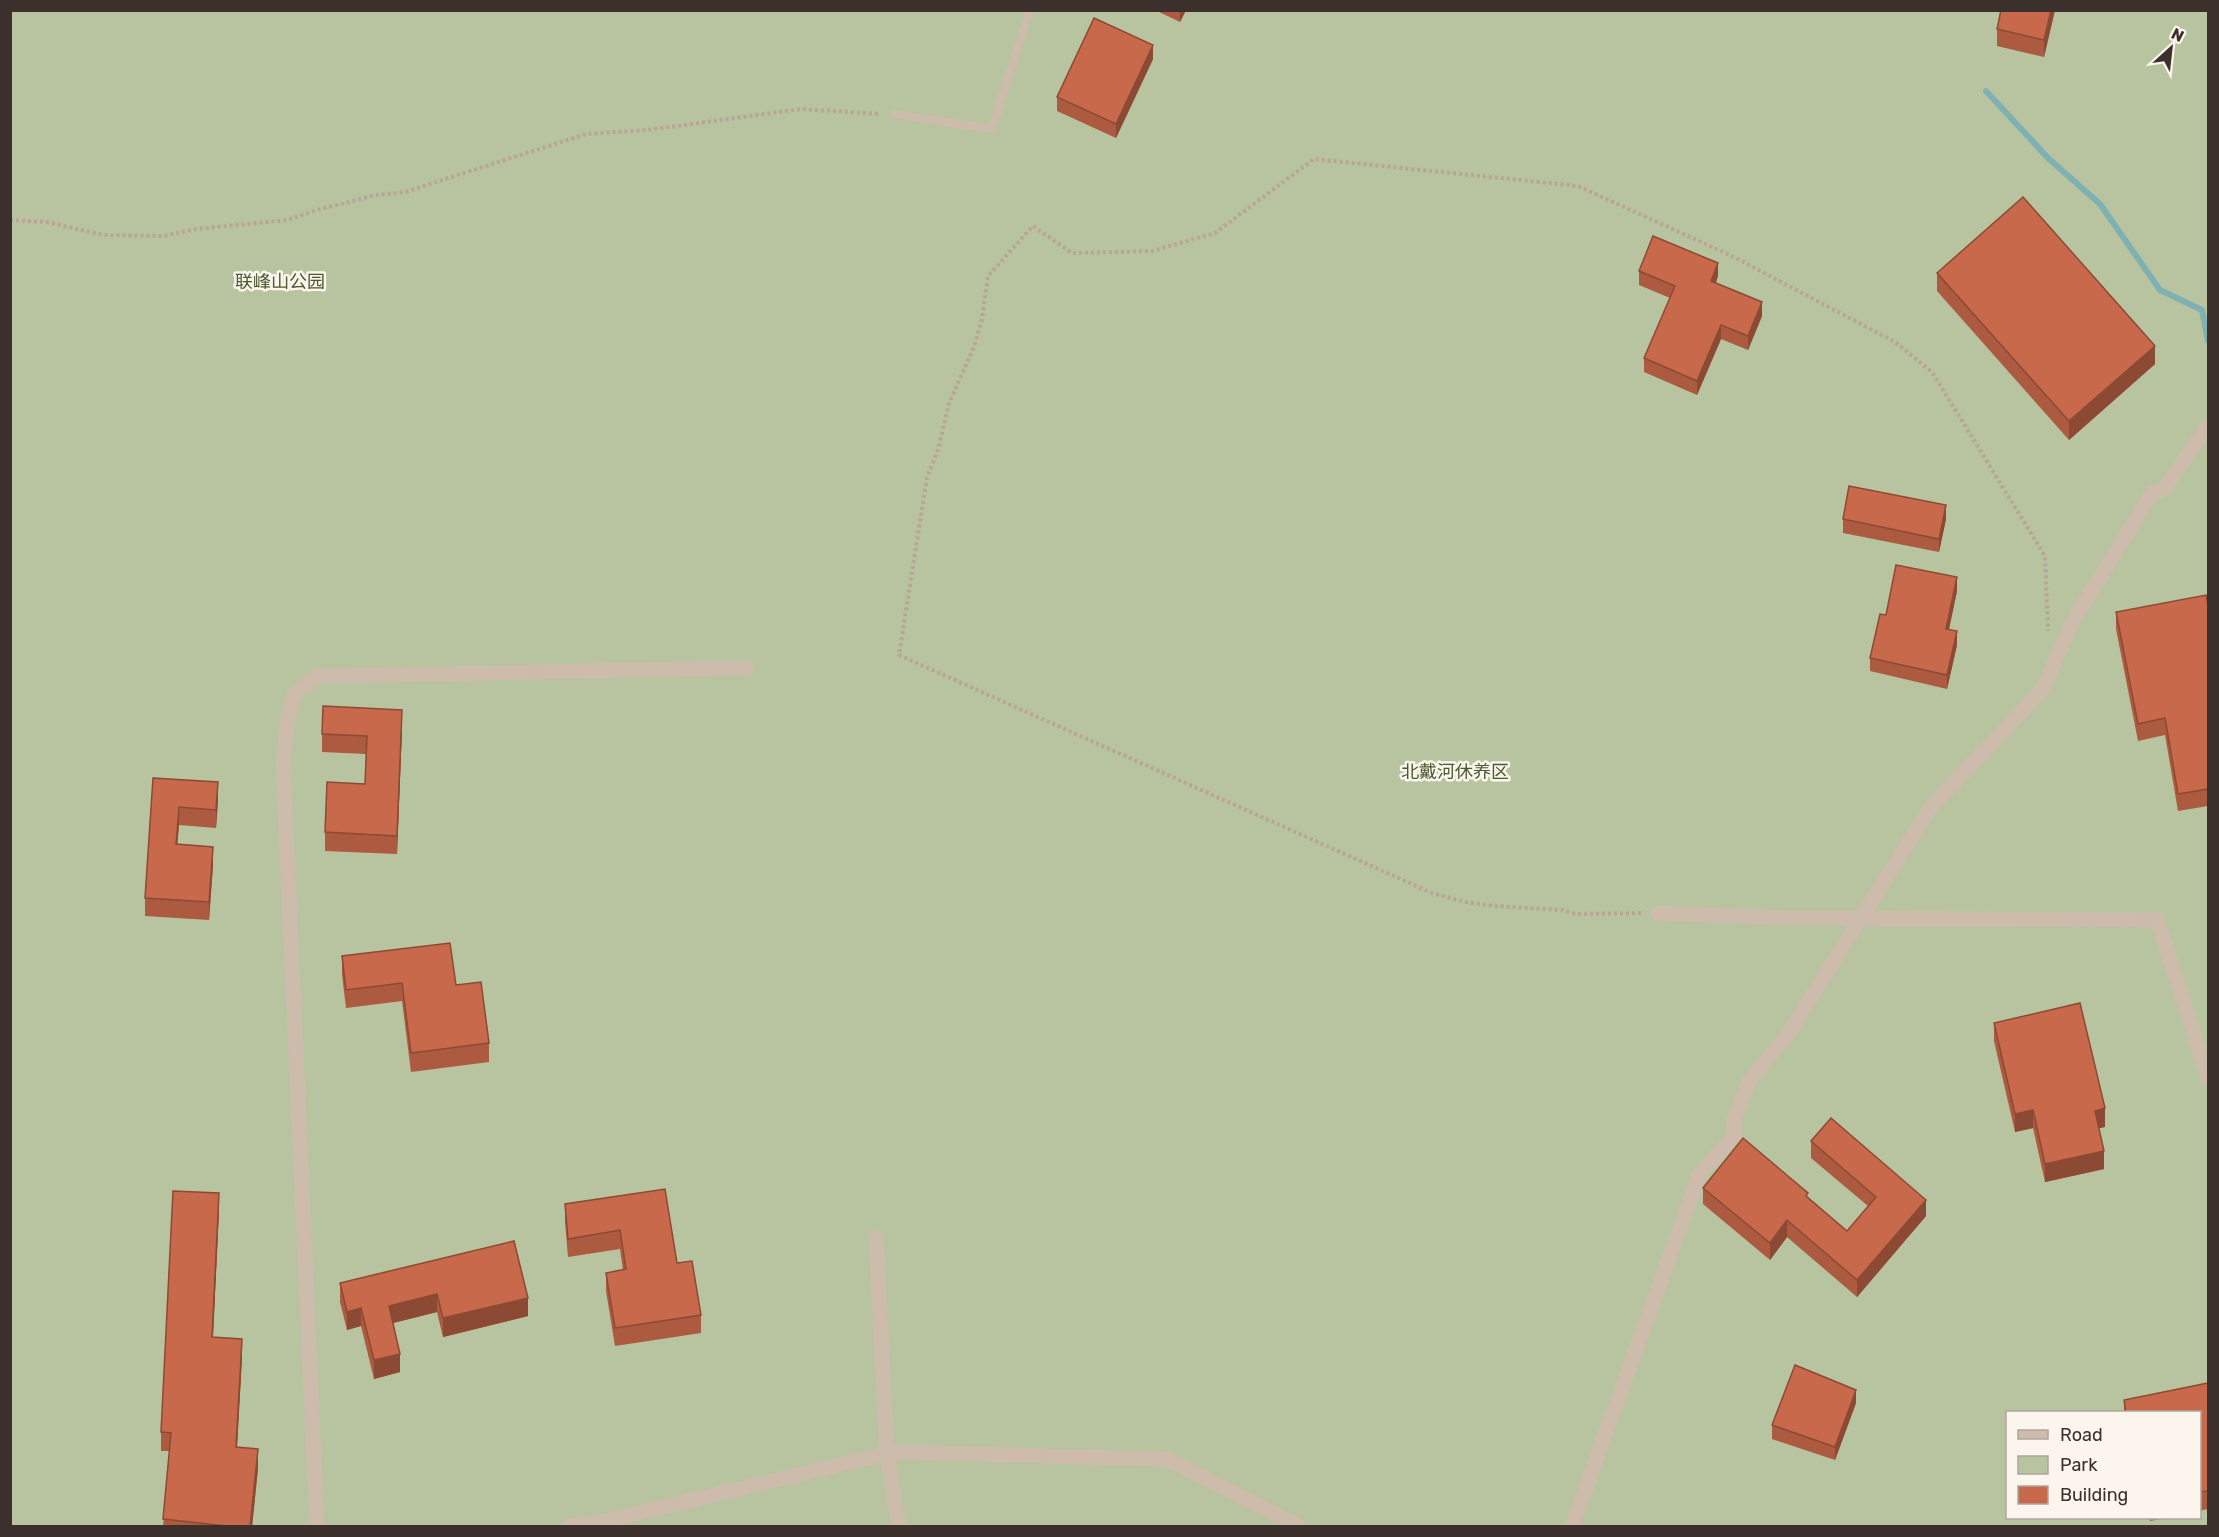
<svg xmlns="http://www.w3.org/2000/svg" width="2219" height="1537" viewBox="0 0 2219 1537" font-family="Rubik,'Noto Sans SC',sans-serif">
<rect width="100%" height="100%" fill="#f4ebe1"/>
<path fill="#b8c4a0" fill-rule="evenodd" d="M10 11H2208V1526H11ZM2008 1412H2200V1518H2008Z"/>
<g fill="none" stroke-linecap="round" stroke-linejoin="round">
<path stroke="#7fb0b2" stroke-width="6" d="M1986 91 2048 158 2100 204 2160 290 2202 310 2208 341"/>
<g stroke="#b9a596" stroke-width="4" stroke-dasharray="3 3" stroke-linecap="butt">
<path d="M10 220 46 222 104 235 164 236 196 229 288 220 317 210 376 195 405 192 586 134 647 130 801 109 880 114"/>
<path d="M1641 913 1576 914 1562 910 1495 906 1465 902 1432 893 899 655 927 477 938 450 949 403 974 347 982 319 988 276 1033 226 1072 253 1152 251 1215 233 1314 159 1578 186 1734 257 1895 342 1932 372 2045 556 2048 631"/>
</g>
<path stroke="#cdbbac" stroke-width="8" d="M894 114 992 129 1030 10"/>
<g stroke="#cdbbac" stroke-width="15">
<path d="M1658 913 1788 918 2157 920 2208 1077"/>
<path d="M876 1237 887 1454 899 1526"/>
<path d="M317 1526 283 763 288 718 295 693 318 676 746 668"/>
<path d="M570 1526 605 1521 893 1452 1168 1459 1298 1526"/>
<path d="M1572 1526 1700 1173 1734 1136V1120L1749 1081 1786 1037 1931 807 2043 689 2072 623 2152 493 2164 489 2208 426"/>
</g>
</g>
<g fill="#ac5a40">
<path d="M1155 10H1186L1180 22Z"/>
<path d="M2055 10 2044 57 1997 46V29Z"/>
<path d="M1153 59 1116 138 1057 111V97Z"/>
<path d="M1639 271 1718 276 1716 283 1762 316 1748 350 1721 339 1697 395 1644 372V358L1670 298 1639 285Z"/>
<path d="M1937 273 2155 364 2069 440 1937 291Z"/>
<path d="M1843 519H1946L1939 552 1843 533Z"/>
<path d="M1957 591 1949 629 1957 645 1947 689 1870 671V658L1886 615Z"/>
<path d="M2208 605V806L2178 811 2165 735 2138 741 2116 629V612Z"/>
<path d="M402 728 397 854 325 851V832L365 784 366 754 322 752V734Z"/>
<path d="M153 778 218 800 216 828 179 825 177 844 213 865 209 920 145 916V898Z"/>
<path d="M342 956 456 985 489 1043V1062L411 1072 402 1001 346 1008 342 975Z"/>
<path d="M1994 1023 2105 1127 2099 1128 2104 1169 2045 1182 2033 1128 2015 1132 1994 1041Z"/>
<path d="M1811 1141 1926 1216 1857 1297 1787 1237 1770 1260 1703 1204V1188L1808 1197 1847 1231 1868 1206 1811 1158Z"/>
<path d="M665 1189 677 1263 701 1315V1333L615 1346 606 1291V1273L623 1270 620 1249 568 1257 565 1222V1204Z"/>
<path d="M219 1211 213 1337 242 1357 237 1447 258 1468 252 1527H163L170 1451H161V1432Z"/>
<path d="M514 1241 528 1316 443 1337 437 1312 393 1323 400 1372 374 1379 361 1326 347 1330 340 1302V1283Z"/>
<path d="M2208 1383V1509L2199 1511V1413H2124V1400Z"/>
<path d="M1856 1403 1835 1460 1772 1439V1425Z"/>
<path d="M2149 1518H2166L2150 1521Z"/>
</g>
<g fill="#8c4a34">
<path d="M1181 10H1186L1180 22V13Z"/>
<path d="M2051 10H2055L2044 57V40Z"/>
<path d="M1153 45V59L1116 138V124Z"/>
<path d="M1718 263V276L1711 295V281Z"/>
<path d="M1762 302V316L1748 350V336Z"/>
<path d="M1721 325V339L1697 395V381Z"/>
<path d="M2155 346V364L2069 440V421Z"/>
<path d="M1946 505V519L1939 552V539Z"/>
<path d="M1957 577V591L1946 643V629Z"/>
<path d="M1957 631V645L1947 689V675Z"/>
<path d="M402 710V728L397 854V836Z"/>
<path d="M218 782V800L216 828V810Z"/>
<path d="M179 807V825L176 862V844Z"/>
<path d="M213 847V865L209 920V902Z"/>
<path d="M2105 1108V1127L2095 1129V1111Z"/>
<path d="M2033 1110V1128L2015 1132V1114Z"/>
<path d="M2104 1151V1169L2045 1182V1164Z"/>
<path d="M219 1193V1211L212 1355V1337Z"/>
<path d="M1926 1200V1216L1857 1297V1280Z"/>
<path d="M1787 1220V1237L1770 1260V1243Z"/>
<path d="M437 1294V1312L389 1324V1306Z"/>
<path d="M528 1298V1316L443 1337V1318Z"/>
<path d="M361 1308V1326L347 1330V1312Z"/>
<path d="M242 1339V1357L236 1465V1447Z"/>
<path d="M400 1354V1372L374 1379V1360Z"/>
<path d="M1856 1390V1403L1835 1460V1447Z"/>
<path d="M258 1449V1468L252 1527H250Z"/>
</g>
<g fill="#c8694b" stroke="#8c4a34" stroke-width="1.5">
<path d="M2001 10H2051L2044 40 1997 29Z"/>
<path d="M1094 18 1153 45 1116 124 1057 97Z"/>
<path d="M2023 197 2155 346 2069 421 1937 273Z"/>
<path d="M1653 236 1718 263 1711 281 1762 302 1748 336 1721 325 1697 381 1644 358 1675 286 1639 271Z"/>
<path d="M1849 486 1946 505 1939 539 1843 519Z"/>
<path d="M1896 565 1957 577 1946 629 1957 631 1947 675 1870 658 1880 614 1886 615Z"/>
<path d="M2206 595 2208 605V789L2178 794 2165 718 2138 724 2116 612Z"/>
<path d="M323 706 402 710 397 836 325 832 327 782 365 784 367 736 322 734Z"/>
<path d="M153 778 218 782 216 810 179 807 176 844 213 847 209 902 145 898Z"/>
<path d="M450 943 456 985 481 982 489 1043 411 1053 402 983 346 990 342 956Z"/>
<path d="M2080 1003 2105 1108 2095 1111 2104 1151 2045 1164 2033 1110 2015 1114 1994 1023Z"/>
<path d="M1831 1118 1926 1200 1857 1280 1787 1220 1770 1243 1703 1188 1743 1138 1808 1193 1806 1196 1847 1231 1876 1197 1811 1141Z"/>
<path d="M665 1189 677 1263 692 1261 701 1315 615 1328 606 1273 626 1269 620 1230 568 1239 565 1204Z"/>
<path d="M173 1191 219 1193 212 1337 242 1339 236 1447 258 1449 250 1527H236L163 1519 171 1433 161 1432Z"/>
<path d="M514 1241 528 1298 443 1318 437 1294 389 1306 400 1354 374 1360 361 1308 347 1312 340 1283Z"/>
<path d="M1795 1365 1856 1390 1835 1447 1772 1425Z"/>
<path d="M2208 1383V1491L2199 1492V1413H2126L2124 1400Z"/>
</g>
<g text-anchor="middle" stroke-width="5" stroke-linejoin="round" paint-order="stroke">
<g font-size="18" fill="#4a5a2e" stroke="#fbf5ee">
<text x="280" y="288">联峰山公园</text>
<text x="1455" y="778">北戴河休养区</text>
</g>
</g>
<rect width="2219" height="1537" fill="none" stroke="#3b302b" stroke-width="24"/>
<rect x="2006" y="1411" width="195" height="108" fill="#fbf5ee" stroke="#aea6a0" stroke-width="1.5"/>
<rect x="2018" y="1430" width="30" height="9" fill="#cdbbac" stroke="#aea6a0" stroke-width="1.5"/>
<text x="2060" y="1441" font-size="18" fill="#3b302b">Road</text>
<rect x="2018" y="1456" width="30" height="18" fill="#b8c4a0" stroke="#aea6a0" stroke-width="1.5"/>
<text x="2060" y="1471" font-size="18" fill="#3b302b">Park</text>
<rect x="2018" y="1486" width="30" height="18" fill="#c8694b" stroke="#aea6a0" stroke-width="1.5"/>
<text x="2060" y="1501" font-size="18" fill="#3b302b">Building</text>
<g transform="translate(2171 48) rotate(27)" stroke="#fbf5ee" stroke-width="4.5" paint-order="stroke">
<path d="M0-4.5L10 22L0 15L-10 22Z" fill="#3b302b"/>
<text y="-9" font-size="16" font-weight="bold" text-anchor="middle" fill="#3b302b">N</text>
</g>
</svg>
